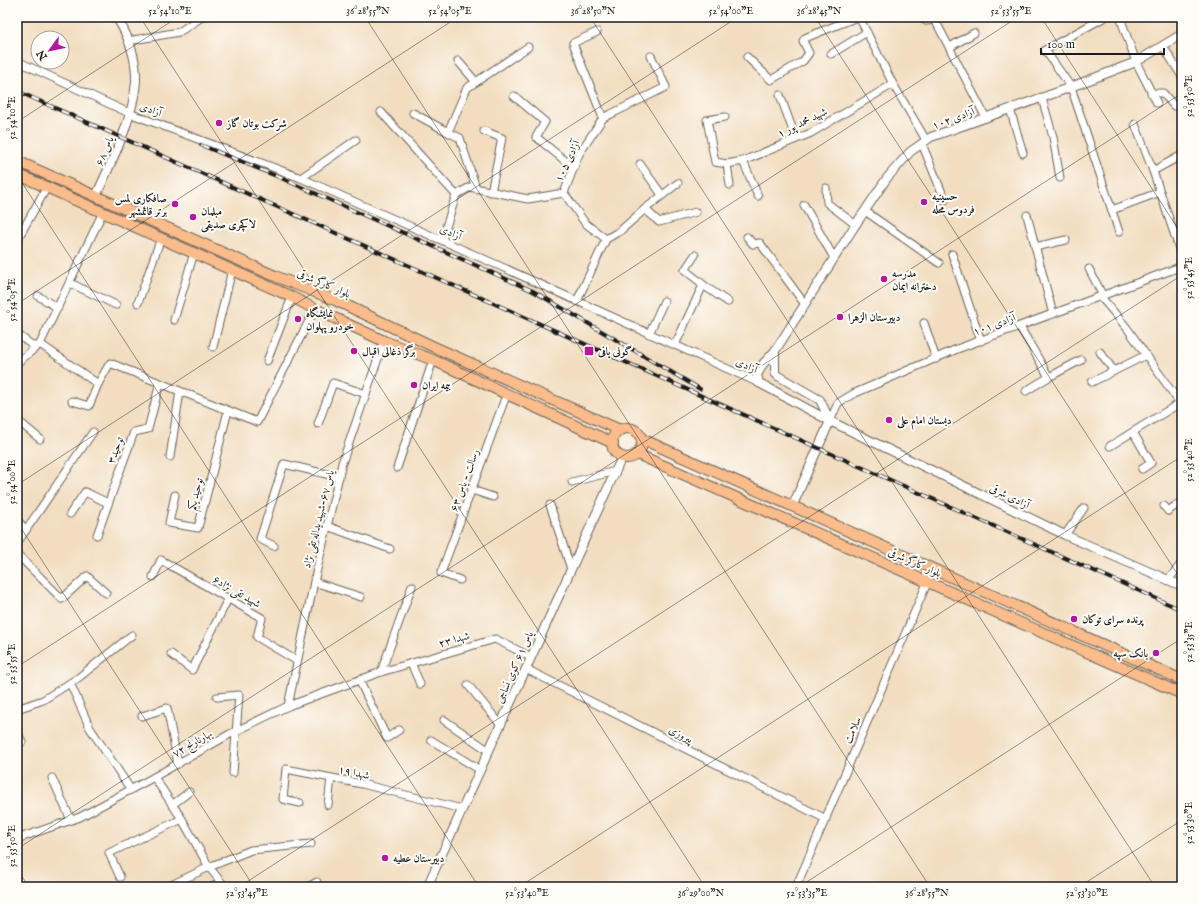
<svg xmlns="http://www.w3.org/2000/svg" width="1199" height="904" viewBox="0 0 1199 904" font-family="'IM FELL English',Amiri,serif">
<rect width="100%" height="100%" fill="#fdfcf7"/>
<filter id="ink" filterUnits="userSpaceOnUse"><feTurbulence type="fractalNoise" baseFrequency=".025" numOctaves="2"/><feDisplacementMap in="SourceGraphic" scale="8" xChannelSelector="R" yChannelSelector="G"/><feConvolveMatrix kernelMatrix="1 2 1 2 8 2 1 2 1" color-interpolation-filters="sRGB"/></filter>
<filter id="wash" filterUnits="userSpaceOnUse"><feTurbulence type="fractalNoise" baseFrequency=".012" numOctaves="4" result="noise"/><feDisplacementMap in="SourceGraphic" scale="16" xChannelSelector="R" yChannelSelector="G"/><feGaussianBlur stdDeviation="0.9" result="paint"/><feColorMatrix in="noise" values="0 0 0 0 0 0 0 0 0 0 0 0 0 0 0 0 0 1.4 0 .05"/><feComposite in="paint" operator="in"/></filter>
<g filter="url(#wash)">
<rect width="100%" height="100%" fill="#f2ddc0"/>
</g>
<g filter="url(#ink)">
<g fill="none" stroke-linecap="round" stroke-linejoin="round">
<g stroke="#676055" stroke-width="9">
<g id="minor">
<path d="M859 17 893 84 926 140"/>
<path d="M922 17 926 21 935 20 940 17"/>
<path d="M1105 17 1045 50 1071 87 1119 232"/>
<path d="M1120 17 1136 62 1157 103"/>
<path d="M935 20 986 118"/>
<path d="M128 41 179 32 202 17"/>
<path d="M1163 46 1181 75"/>
<path d="M950 47 974 33"/>
<path d="M831 54 867 32"/>
<path d="M747 57 771 80 803 61 809 53 803 41 805 38 857 17"/>
<path d="M17 61 129 113 301 178 493 263 759 383"/>
<path d="M458 61 476 82"/>
<path d="M1151 93H1163L1174 106 1182 107"/>
<path d="M780 95 796 139"/>
<path d="M514 96 545 122 536 137 574 168"/>
<path d="M1042 98 1053 137 1060 178"/>
<path d="M1010 109 1023 153"/>
<path d="M381 112 456 195"/>
<path d="M413 113 448 132 467 88 528 47"/>
<path d="M725 117 707 120 715 162 727 164 743 161 811 133 893 84"/>
<path d="M603 118 666 87 651 56"/>
<path d="M1135 124 1153 171 1181 254 1180 267"/>
<path d="M484 131 502 138 491 192"/>
<path d="M448 132 460 138 476 188"/>
<path d="M922 144 945 200"/>
<path d="M743 161 758 196"/>
<path d="M640 164 662 195"/>
<path d="M727 164 730 185"/>
<path d="M1153 171 1182 155"/>
<path d="M301 178 356 140"/>
<path d="M826 188 827 203 856 225"/>
<path d="M804 205 834 258"/>
<path d="M645 209 678 183"/>
<path d="M1112 210 1160 192"/>
<path d="M865 211 939 263"/>
<path d="M1027 215 1053 314"/>
<path d="M747 237 753 244 760 243 804 303"/>
<path d="M606 239 620 231 645 209 659 222 696 212"/>
<path d="M17 240 47 187"/>
<path d="M442 240 456 195 470 187 528 199 564 193"/>
<path d="M1035 247 1066 240"/>
<path d="M952 254 981 341"/>
<path d="M695 255 685 270 705 286"/>
<path d="M1089 269 1103 296"/>
<path d="M70 283 116 305"/>
<path d="M38 296 58 308"/>
<path d="M1101 297 1127 328 1182 406"/>
<path d="M577 301 606 239 585 223 564 193 579 154 603 118 573 43 597 32"/>
<path d="M138 303 161 238"/>
<path d="M174 320 194 253"/>
<path d="M924 323 936 359"/>
<path d="M1020 327 1049 377 1026 391"/>
<path d="M17 334 36 348"/>
<path d="M649 334 664 301"/>
<path d="M40 344 98 384 110 363 257 422 315 309"/>
<path d="M675 345 703 285 728 302"/>
<path d="M213 347 232 270"/>
<path d="M1100 352 1114 371"/>
<path d="M267 361 292 297"/>
<path d="M17 363 40 344 103 212"/>
<path d="M1049 377 1081 360"/>
<path d="M1092 382 1146 355"/>
<path d="M72 401 89 406 98 384"/>
<path d="M17 420 40 439"/>
<path d="M830 421 838 403 853 394 957 349 1180 267"/>
<path d="M318 424 333 383 366 394"/>
<path d="M1133 432 1151 463 1142 469"/>
<path d="M1110 446 1180 403"/>
<path d="M170 457 180 391"/>
<path d="M397 468 433 360"/>
<path d="M572 482 616 471"/>
<path d="M472 490 493 497"/>
<path d="M175 495 169 523 198 528 228 411"/>
<path d="M550 505 571 569"/>
<path d="M1164 506 1168 511 1178 504 1182 506"/>
<path d="M70 514 85 492 108 503"/>
<path d="M17 520 26 530"/>
<path d="M327 526 390 549"/>
<path d="M97 535 134 432 148 429 160 383"/>
<path d="M1065 535 1084 508"/>
<path d="M17 543 93 432"/>
<path d="M274 546 260 539 284 464 339 477"/>
<path d="M17 554 62 599 87 576 106 593"/>
<path d="M153 577 161 560 262 618 257 637 297 661"/>
<path d="M460 580 441 573 507 393"/>
<path d="M1168 580 1182 563"/>
<path d="M314 582 361 597"/>
<path d="M171 654 192 670 228 599"/>
<path d="M411 663 420 684"/>
<path d="M526 669 826 819"/>
<path d="M381 672 412 586"/>
<path d="M359 680 387 738 399 730"/>
<path d="M70 683 90 728 131 790"/>
<path d="M468 685 501 725"/>
<path d="M217 697 239 695 233 773"/>
<path d="M288 706 314 582 342 463 384 341"/>
<path d="M17 709 43 700 78 678 132 635"/>
<path d="M142 716 167 708 178 764"/>
<path d="M444 720 489 751"/>
<path d="M17 731 22 742"/>
<path d="M431 740 480 770"/>
<path d="M154 777 182 819 209 867 225 887"/>
<path d="M52 778 71 820"/>
<path d="M300 803 283 799 286 769 362 784 462 809"/>
<path d="M172 805 189 792"/>
<path d="M328 805 331 778"/>
<path d="M17 839 80 817 154 777 230 734 288 706 381 672 495 639 531 657"/>
<path d="M120 877 109 853 182 819"/>
<path d="M167 887 209 867 251 850 311 844"/>
<path d="M212 887 221 882"/>
<path d="M308 887 317 882"/>
<path d="M796 887 928 581"/>
</g>
</g>
<g stroke="#676055" stroke-width="10">
<g id="tertiary">
<path d="M1182 34 1136 62 1055 93 931 137 910 152 887 178 854 227 775 351 763 364 757 375 759 383 763 385 830 421 1065 535 1182 586"/>
<path d="M96 196C112 160 133 121 136 81 137 59 128 34 116 17"/>
<path d="M775 351V373L778 376 820 400 830 421"/>
<path d="M792 507 830 421"/>
<path d="M427 887 622 457"/>
</g>
</g>
<g stroke="#676055" stroke-width="12">
<g id="primary">
<path d="M17 161 275 276 335 300 432 346 620 430"/>
<path d="M17 174 292 297 315 309 384 341 433 360 613 443"/>
<circle cx="627" cy="443" r="15"/>
<path d="M642 439 1182 680"/>
<path d="M637 454 1182 694"/>
</g>
</g>
<use href="#minor" stroke="#fff" stroke-width="7"/>
<use href="#tertiary" stroke="#fff" stroke-width="8"/>
<use href="#primary" stroke="#fabc8b" stroke-width="10"/>
<g stroke="#1c1c1c" stroke-width="4">
<g id="rail">
<path d="M17 91 1182 610"/>
<path d="M201 145 281 178 533 291 700 389"/>
</g>
</g>
<use href="#rail" stroke="#fdfcf7" stroke-width="2.5" stroke-dasharray="8" stroke-linecap="butt"/>
</g>
</g>
<path fill="none" stroke="#1c1c1c" stroke-width="1" stroke-opacity="0.45" d="M140 17 705 887M365 17 930 887M590 17 1155 887M815 17 1182 581M1041 17 1182 235M17 122 178 17M17 175 479 887M17 304 458 17M17 485 738 17M17 522 254 887M17 667 1018 17M17 849 1182 93M17 869 29 887M239 887 1182 275M519 887 1182 456M799 887 1182 638M1079 887 1182 820"/>
<g fill="#b5179e" stroke="#fdfcf7" stroke-width="1.5">
<circle cx="219" cy="123" r="4"/>
<circle cx="924" cy="202" r="4"/>
<circle cx="175" cy="204" r="4"/>
<circle cx="193" cy="217" r="4"/>
<circle cx="884" cy="279" r="4"/>
<circle cx="840" cy="317" r="4"/>
<circle cx="298" cy="319" r="4"/>
<circle cx="354" cy="351" r="4"/>
<rect x="584" y="346" width="10" height="10" rx="2"/>
<circle cx="414" cy="385" r="4"/>
<circle cx="889" cy="420" r="4"/>
<circle cx="1074" cy="619" r="4"/>
<circle cx="1156" cy="653" r="4"/>
<circle cx="385" cy="858" r="4"/>
</g>
<g text-anchor="middle" stroke-width="4" stroke-linejoin="round" paint-order="stroke">
<g font-size="11" fill="#1c1c1c" stroke="#fdfcf7">
<text transform="translate(151 109) rotate(21)" y="4">آزادی</text>
<text transform="translate(953 118) rotate(-20)" y="4">آزادی ۱۰۲</text>
<text transform="translate(802 122) rotate(-26)" y="4">شهید محمد پور ۱</text>
<text transform="translate(104 151) rotate(-67)" y="4">یاس ۶۸</text>
<text transform="translate(567 161) rotate(-65)" y="4">آزادی ۱۰۵</text>
<text transform="translate(451 232) rotate(24)" y="4">آزادی</text>
<text transform="translate(324 283) rotate(23)" y="4">بلوار کارگر شرقی</text>
<text transform="translate(994 324) rotate(-20)" y="4">آزادی ۱۰۱</text>
<text transform="translate(747 365) rotate(25)" y="4">آزادی</text>
<text transform="translate(115 450) rotate(-70)" y="4">توحید۳</text>
<text transform="translate(464 480) rotate(-70)" y="4">رسالت - یاس ۶۳</text>
<text transform="translate(195 494) rotate(-76)" y="4">توحید یکم</text>
<text transform="translate(1010 496) rotate(26)" y="4">آزادی شرقی</text>
<text transform="translate(318 519) rotate(-76)" y="4">یاس ۶۷-شهید یداله تقی نژاد</text>
<text transform="translate(915 562) rotate(24)" y="4">بلوار کارگر شرقی</text>
<text transform="translate(237 591) rotate(30)" y="4">شهید تقی نژاد۶</text>
<text transform="translate(454 639) rotate(-16)" y="4">شهدا ۲۳</text>
<text transform="translate(514 667) rotate(-66)" y="4">یاس ۶۱ کوی نساجی</text>
<text transform="translate(852 730) rotate(-67)" y="4">سلامت</text>
<text transform="translate(681 734) rotate(27)" y="4">پیروزی</text>
<text transform="translate(192 743) rotate(-30)" y="4">بهارنارنج ۷۲</text>
<text transform="translate(354 772) rotate(12)" y="4">شهدا ۱۹</text>
</g>
<g font-size="11" font-weight="bold" fill="#1c1c1c" stroke="#fdfcf7" text-anchor="start">
<text x="227" y="127">شرکت بوتان گاز</text>
<text x="932" y="200">حسینیه<tspan x="932" dy="13">فردوس محله</tspan></text>
<text x="167" y="202" text-anchor="end">صافکاری لمس<tspan x="167" dy="13">برتر قائمشهر</tspan></text>
<text x="201" y="215">مبلمان<tspan x="201" dy="13">لاکچری صدیقی</tspan></text>
<text x="892" y="277">مدرسه<tspan x="892" dy="13">دخترانه ایمان</tspan></text>
<text x="306" y="317">نمایشگاه<tspan x="306" dy="13">خودرو پهلوان</tspan></text>
<text x="848" y="321">دبیرستان الزهرا</text>
<text x="362" y="355">برگر ذغالی اقبال</text>
<text x="598" y="355">گونی بافی</text>
<text x="422" y="389">بیمه ایران</text>
<text x="897" y="424">دبستان امام علی</text>
<text x="1082" y="623">پرنده سرای توکان</text>
<text x="1148" y="657" text-anchor="end">بانک سپه</text>
<text x="393" y="862">دبیرستان عطیه</text>
</g>
</g>
<rect width="1199" height="904" fill="none" stroke="#fdfcf7" stroke-width="44"/>
<g transform="translate(50 50) rotate(237)"><circle r="19" fill="#fdfcf7" stroke="#a3a29f"/>
<path d="M0-3L7 15L0 10L-7 15Z" fill="#b5179e"/>
<text y="-6" font-size="11" font-weight="bold" text-anchor="middle" fill="#1c1c1c">N</text>
</g>
<path d="M1041 48v6h123v-6" fill="none" stroke="#1c1c1c" stroke-width="2"/>
<text x="1047" y="48" font-size="12" fill="#1c1c1c" stroke="#fdfcf7" stroke-width="3" paint-order="stroke">100 m</text>
<rect x="22" y="22" width="1155" height="860" fill="none" stroke="#1c1c1c" stroke-width="1.5"/>
<g font-size="10" text-anchor="middle" fill="#1c1c1c">
<text x="170" y="14">52°54'10"E</text>
<text x="368" y="14">36°28'55"N</text>
<text x="450" y="14">52°54'05"E</text>
<text x="593" y="14">36°28'50"N</text>
<text x="731" y="14">52°54'00"E</text>
<text x="819" y="14">36°28'45"N</text>
<text x="1011" y="14">52°53'55"E</text>
<text transform="translate(1188 96) rotate(-90)" y="4">52°53'50"E</text>
<text transform="translate(11 118) rotate(-90)" y="4">52°54'10"E</text>
<text transform="translate(1188 278) rotate(-90)" y="4">52°53'45"E</text>
<text transform="translate(11 300) rotate(-90)" y="4">52°54'05"E</text>
<text transform="translate(1188 460) rotate(-90)" y="4">52°53'40"E</text>
<text transform="translate(11 482) rotate(-90)" y="4">52°54'00"E</text>
<text transform="translate(1188 642) rotate(-90)" y="4">52°53'35"E</text>
<text transform="translate(11 664) rotate(-90)" y="4">52°53'55"E</text>
<text transform="translate(1188 823) rotate(-90)" y="4">52°53'30"E</text>
<text transform="translate(11 846) rotate(-90)" y="4">52°53'50"E</text>
<text x="247" y="896">52°53'45"E</text>
<text x="527" y="896">52°53'40"E</text>
<text x="701" y="896">36°29'00"N</text>
<text x="807" y="896">52°53'35"E</text>
<text x="927" y="896">36°28'55"N</text>
<text x="1087" y="896">52°53'30"E</text>
</g>
</svg>
